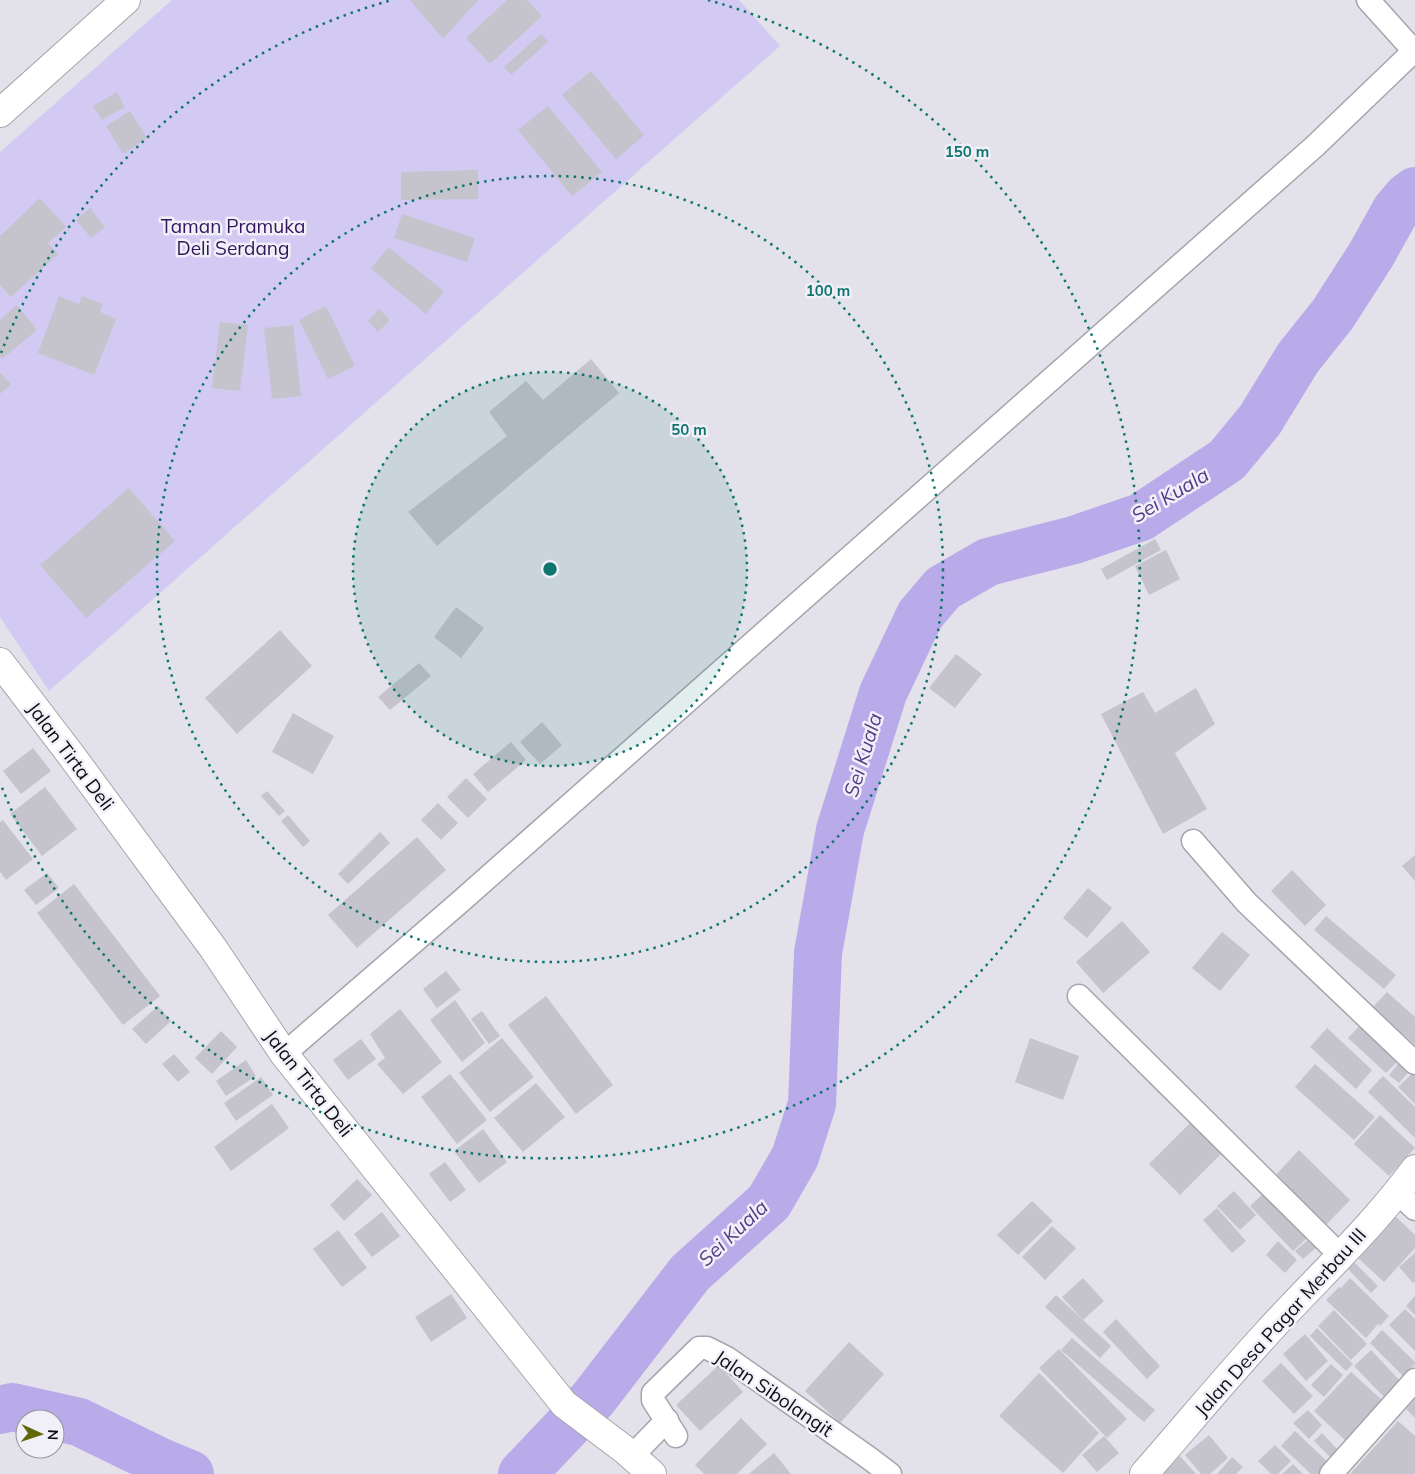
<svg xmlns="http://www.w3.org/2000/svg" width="1415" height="1474" viewBox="0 0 1415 1474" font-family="Mulish,sans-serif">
<rect width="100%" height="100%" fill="#e3e2eb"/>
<path fill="#d3caf4" d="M172 0H739L780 46 49 691 0 617V152Z"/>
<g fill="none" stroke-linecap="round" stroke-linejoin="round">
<g stroke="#b9aae9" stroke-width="48">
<path d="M0 1410 12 1407 79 1422 163 1463 190 1474"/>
<path d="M522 1474 593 1399 690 1273 769 1202 795 1157 812 1104 818 953 840 830 883 693 920 615 943 588 988 562 1074 540 1141 517 1227 460 1260 420 1298 358 1333 314 1371 255 1396 210 1407 197 1415 191"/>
</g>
</g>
<g fill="#c5c3cc">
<path d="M411 0H478L443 39 411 1Z"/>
<path d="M507 0H527L542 16 490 64 466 38Z"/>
<path d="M541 34 548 42 511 75 504 67Z"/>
<path d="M591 71 644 135 616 159 562 95Z"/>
<path d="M117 92 125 107 102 120 93 106Z"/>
<path d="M548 106 602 172 572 196 518 130Z"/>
<path d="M130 111 147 138 123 154 106 126Z"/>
<path d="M478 170V199L401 200V172Z"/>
<path d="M40 198 66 227 48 243 58 254 11 297 0 285V236Z"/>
<path d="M90 208 105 227 91 238 76 220Z"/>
<path d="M402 214 475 238 467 262 394 238Z"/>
<path d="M388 247 444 291 426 314 371 269Z"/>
<path d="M59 296 79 304 82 296 103 304 100 312 116 319 94 375 38 353Z"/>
<path d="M17 305 37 330 2 359 0 357V320Z"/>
<path d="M326 306 355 366 328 379 299 320Z"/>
<path d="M379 309 390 320 378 332 368 321Z"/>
<path d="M220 322 248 325 240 391 212 388Z"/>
<path d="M293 325 301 396 272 399 264 328Z"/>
<path d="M591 359 619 393 437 546 408 512 507 436 489 412 526 381 543 400Z"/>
<path d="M0 372 11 384 0 394Z"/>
<path d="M129 488 175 541 86 618 40 565Z"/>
<path d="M1155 539 1161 550 1107 580 1101 569Z"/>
<path d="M1166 550 1180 579 1149 595 1135 566Z"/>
<path d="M456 607 484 628 461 658 434 637Z"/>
<path d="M280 630 312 666 237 734 205 698Z"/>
<path d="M956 654 982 674 955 708 929 688Z"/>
<path d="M419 663 431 676 390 710 378 697Z"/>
<path d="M1196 688 1215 724 1175 753 1207 809 1163 834 1101 714 1143 692 1155 713Z"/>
<path d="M293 713 334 736 313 774 272 752Z"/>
<path d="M542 722 562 745 540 764 520 742Z"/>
<path d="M511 742 526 760 488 792 473 774Z"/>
<path d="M33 748 51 771 21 794 3 771Z"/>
<path d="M466 778 487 799 468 818 447 797Z"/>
<path d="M45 787 77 829 42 856 10 814Z"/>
<path d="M267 791 285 811 279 816 261 796Z"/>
<path d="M438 803 458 823 441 840 421 820Z"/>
<path d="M288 815 310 841 303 847 281 821Z"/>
<path d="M3 820 33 859 6 880 0 872V822Z"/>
<path d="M380 832 390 843 348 884 338 874Z"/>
<path d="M417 837 446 870 357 948 328 915Z"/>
<path d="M1415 855V881L1402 866Z"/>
<path d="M1292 870 1326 905 1305 926 1271 891Z"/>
<path d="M47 873 59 888 36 905 24 890Z"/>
<path d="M74 884 160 996 123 1025 37 913Z"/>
<path d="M1088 888 1112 908 1087 938 1063 918Z"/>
<path d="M1326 916 1396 975 1384 989 1314 930Z"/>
<path d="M1122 921 1150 952 1103 993 1076 962Z"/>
<path d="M1222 932 1250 955 1220 991 1192 968Z"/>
<path d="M446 971 461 990 437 1008 423 989Z"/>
<path d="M1387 992 1415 1017V1045L1373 1007Z"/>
<path d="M546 996 613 1085 576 1114 508 1025Z"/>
<path d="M455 1000 485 1043 462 1062 430 1020Z"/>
<path d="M158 1006 171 1021 146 1044 132 1029Z"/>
<path d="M400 1009 442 1062 403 1094 377 1064 385 1058 370 1034Z"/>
<path d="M482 1011 500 1036 489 1044 471 1019Z"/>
<path d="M1364 1021 1402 1057 1386 1073 1348 1038Z"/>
<path d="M1327 1028 1372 1070 1356 1089 1310 1047Z"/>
<path d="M221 1031 237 1047 212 1074 195 1058Z"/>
<path d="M502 1038 534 1077 490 1112 459 1073Z"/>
<path d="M1030 1038 1079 1056 1063 1100 1015 1082Z"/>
<path d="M361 1039 376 1059 348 1080 333 1060Z"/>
<path d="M174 1054 190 1072 178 1082 162 1064Z"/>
<path d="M1404 1057 1414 1066 1399 1083 1389 1075Z"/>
<path d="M246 1060 256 1076 226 1096 216 1081Z"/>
<path d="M1315 1064 1375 1117 1354 1140 1295 1087Z"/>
<path d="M1415 1071V1104L1398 1087Z"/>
<path d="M450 1074 487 1120 457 1144 421 1097Z"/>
<path d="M1383 1076 1415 1107V1138L1368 1092Z"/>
<path d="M261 1077 273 1095 236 1121 224 1103Z"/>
<path d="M536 1083 565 1117 523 1152 494 1118Z"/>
<path d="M272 1104 289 1128 231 1171 214 1147Z"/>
<path d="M1380 1115 1415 1148 1389 1176 1354 1144Z"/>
<path d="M1193 1120 1224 1151 1180 1195 1149 1164Z"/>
<path d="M483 1129 507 1162 479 1183 454 1151Z"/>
<path d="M1299 1150 1350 1200 1325 1226 1275 1176Z"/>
<path d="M445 1162 466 1190 450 1202 429 1174Z"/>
<path d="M357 1179 372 1195 344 1221 330 1205Z"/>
<path d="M1234 1191 1256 1215 1240 1230 1217 1206Z"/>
<path d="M1264 1193 1307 1238 1293 1251 1250 1206Z"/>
<path d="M1032 1201 1053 1221 1018 1255 997 1235Z"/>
<path d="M1217 1208 1246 1241 1232 1253 1203 1220Z"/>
<path d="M382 1212 400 1236 372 1257 354 1234Z"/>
<path d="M1395 1216 1415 1235V1248L1384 1282 1357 1257Z"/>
<path d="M1052 1226 1076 1248 1045 1280 1022 1257Z"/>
<path d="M338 1230 367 1268 342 1287 313 1249Z"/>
<path d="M1311 1237 1318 1246 1303 1259 1295 1251Z"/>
<path d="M1278 1241 1297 1260 1285 1273 1266 1255Z"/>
<path d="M1415 1253V1281L1413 1283 1399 1267Z"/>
<path d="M1354 1262 1378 1286 1371 1293 1348 1269Z"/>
<path d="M1083 1278 1104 1301 1083 1320 1062 1297Z"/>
<path d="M1350 1278 1389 1316 1380 1326 1378 1324 1366 1338 1326 1300 1339 1287 1341 1288Z"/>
<path d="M451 1294 467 1318 431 1342 415 1317Z"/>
<path d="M1056 1295 1111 1346 1100 1358 1045 1307Z"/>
<path d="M1415 1296V1315L1406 1306Z"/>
<path d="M1405 1309 1415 1319V1351L1389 1325Z"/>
<path d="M1334 1310 1367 1344 1351 1360 1318 1326Z"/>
<path d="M1116 1319 1160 1366 1147 1379 1103 1332Z"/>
<path d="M1317 1328 1353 1364 1346 1371 1310 1336Z"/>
<path d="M1382 1330 1415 1362V1364L1403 1376 1370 1343Z"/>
<path d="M1305 1334 1328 1361 1306 1381 1283 1354Z"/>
<path d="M1072 1338 1155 1410 1144 1422 1061 1350Z"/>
<path d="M849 1342 884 1374 840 1423 805 1391Z"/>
<path d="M1059 1349 1127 1419 1107 1438 1039 1368Z"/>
<path d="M1371 1350 1402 1383 1386 1399 1354 1366Z"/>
<path d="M1281 1363 1313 1396 1294 1414 1262 1381Z"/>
<path d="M1331 1364 1343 1375 1324 1397 1311 1385Z"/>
<path d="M719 1365 743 1392 700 1431 676 1405Z"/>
<path d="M1351 1372 1384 1402 1347 1442 1314 1411Z"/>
<path d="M1039 1373 1099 1433 1063 1473 999 1416Z"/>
<path d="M1415 1399V1418L1406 1409Z"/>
<path d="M1308 1410 1322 1425 1309 1439 1293 1423Z"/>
<path d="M741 1418 767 1444 737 1474H704L695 1465Z"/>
<path d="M1398 1421 1415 1436V1474H1350Z"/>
<path d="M1295 1431 1332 1466 1324 1474H1311L1281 1446Z"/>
<path d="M1322 1433 1339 1451 1331 1458 1314 1441Z"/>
<path d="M1209 1435 1228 1458 1210 1474H1201L1185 1455Z"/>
<path d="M1104 1436 1119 1453 1097 1472 1082 1455Z"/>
<path d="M1275 1445 1291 1461 1278 1474H1271L1258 1461Z"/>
<path d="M774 1453 791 1474H749Z"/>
<path d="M1180 1456 1196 1474H1160Z"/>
<path d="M1232 1457 1243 1467 1236 1474H1217Z"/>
<path d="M1293 1464 1303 1474H1282Z"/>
</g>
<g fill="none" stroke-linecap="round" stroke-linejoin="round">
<g stroke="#a6a4ad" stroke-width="25">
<g id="street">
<path d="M1368 0 1414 51"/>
<path d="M1193 841 1247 903 1415 1063"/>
<path d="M1079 996 1340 1255"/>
<path d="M284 1054 460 902 1315 146 1414 51 1415 52"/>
<path d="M1398 1193 1415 1209"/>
<path d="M676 1436 653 1400V1393L699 1348H707L727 1358 869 1458 890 1474"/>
<path d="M632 1456 667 1420"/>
<path d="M1331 1474 1415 1380"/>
</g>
</g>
<g stroke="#a6a4ad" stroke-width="30">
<g id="secondary">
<path d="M0 113 126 0"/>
<path d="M0 662 71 755 213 948 284 1054 564 1404 625 1450 652 1474"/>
<path d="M1144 1474C1185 1427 1225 1379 1267 1333 1316 1279 1371 1229 1415 1169"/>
</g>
</g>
<use href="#street" stroke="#fff" stroke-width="22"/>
<use href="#secondary" stroke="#fff" stroke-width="28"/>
</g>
<circle cx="550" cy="569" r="197" fill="#0f766e" fill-opacity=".12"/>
<g fill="none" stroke="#0f766e" stroke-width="2.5" stroke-dasharray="2.5 5">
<circle cx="550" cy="569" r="197"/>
<circle cx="550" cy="569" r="393"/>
<path d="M1 353A590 590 0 0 1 392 0M708 0A590 590 0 1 1 1 785"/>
</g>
<g text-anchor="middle" stroke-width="5" stroke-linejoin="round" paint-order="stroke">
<g font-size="19" fill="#31165e" stroke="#f1eff8">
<text x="233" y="233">Taman Pramuka<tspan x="233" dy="22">Deli Serdang</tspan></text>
</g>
<g font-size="19" fill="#0e0e11" stroke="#f1eff8">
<text transform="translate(71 756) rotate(53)" y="7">Jalan Tirta Deli</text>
<text transform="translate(309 1083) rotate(52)" y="7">Jalan Tirta Deli</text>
<text transform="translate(1280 1322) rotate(-48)" y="7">Jalan Desa Pagar Merbau III</text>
<text transform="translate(774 1393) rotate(34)" y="7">Jalan Sibolangit</text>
</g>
<g font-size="20" font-style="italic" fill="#533d87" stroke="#f1eff8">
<text transform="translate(1170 495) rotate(-31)" y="7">Sei Kuala</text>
<text transform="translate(863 755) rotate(-73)" y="7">Sei Kuala</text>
<text transform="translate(733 1233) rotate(-43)" y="7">Sei Kuala</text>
</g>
</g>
<circle cx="550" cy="569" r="8" fill="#0f766e" stroke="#f1eff8" stroke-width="2.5"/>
<g font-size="15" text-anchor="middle" font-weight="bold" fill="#0f766e" stroke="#f1eff8" stroke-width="5" stroke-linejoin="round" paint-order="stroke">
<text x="967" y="157">150 m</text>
<text x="828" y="296">100 m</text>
<text x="689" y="435">50 m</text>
</g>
<g transform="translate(40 1434) rotate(93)"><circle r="24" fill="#f1eff8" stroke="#96959c"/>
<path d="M0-4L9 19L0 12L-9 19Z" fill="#5f6707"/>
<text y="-8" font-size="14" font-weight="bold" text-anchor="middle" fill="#0e0e11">N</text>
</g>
</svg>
